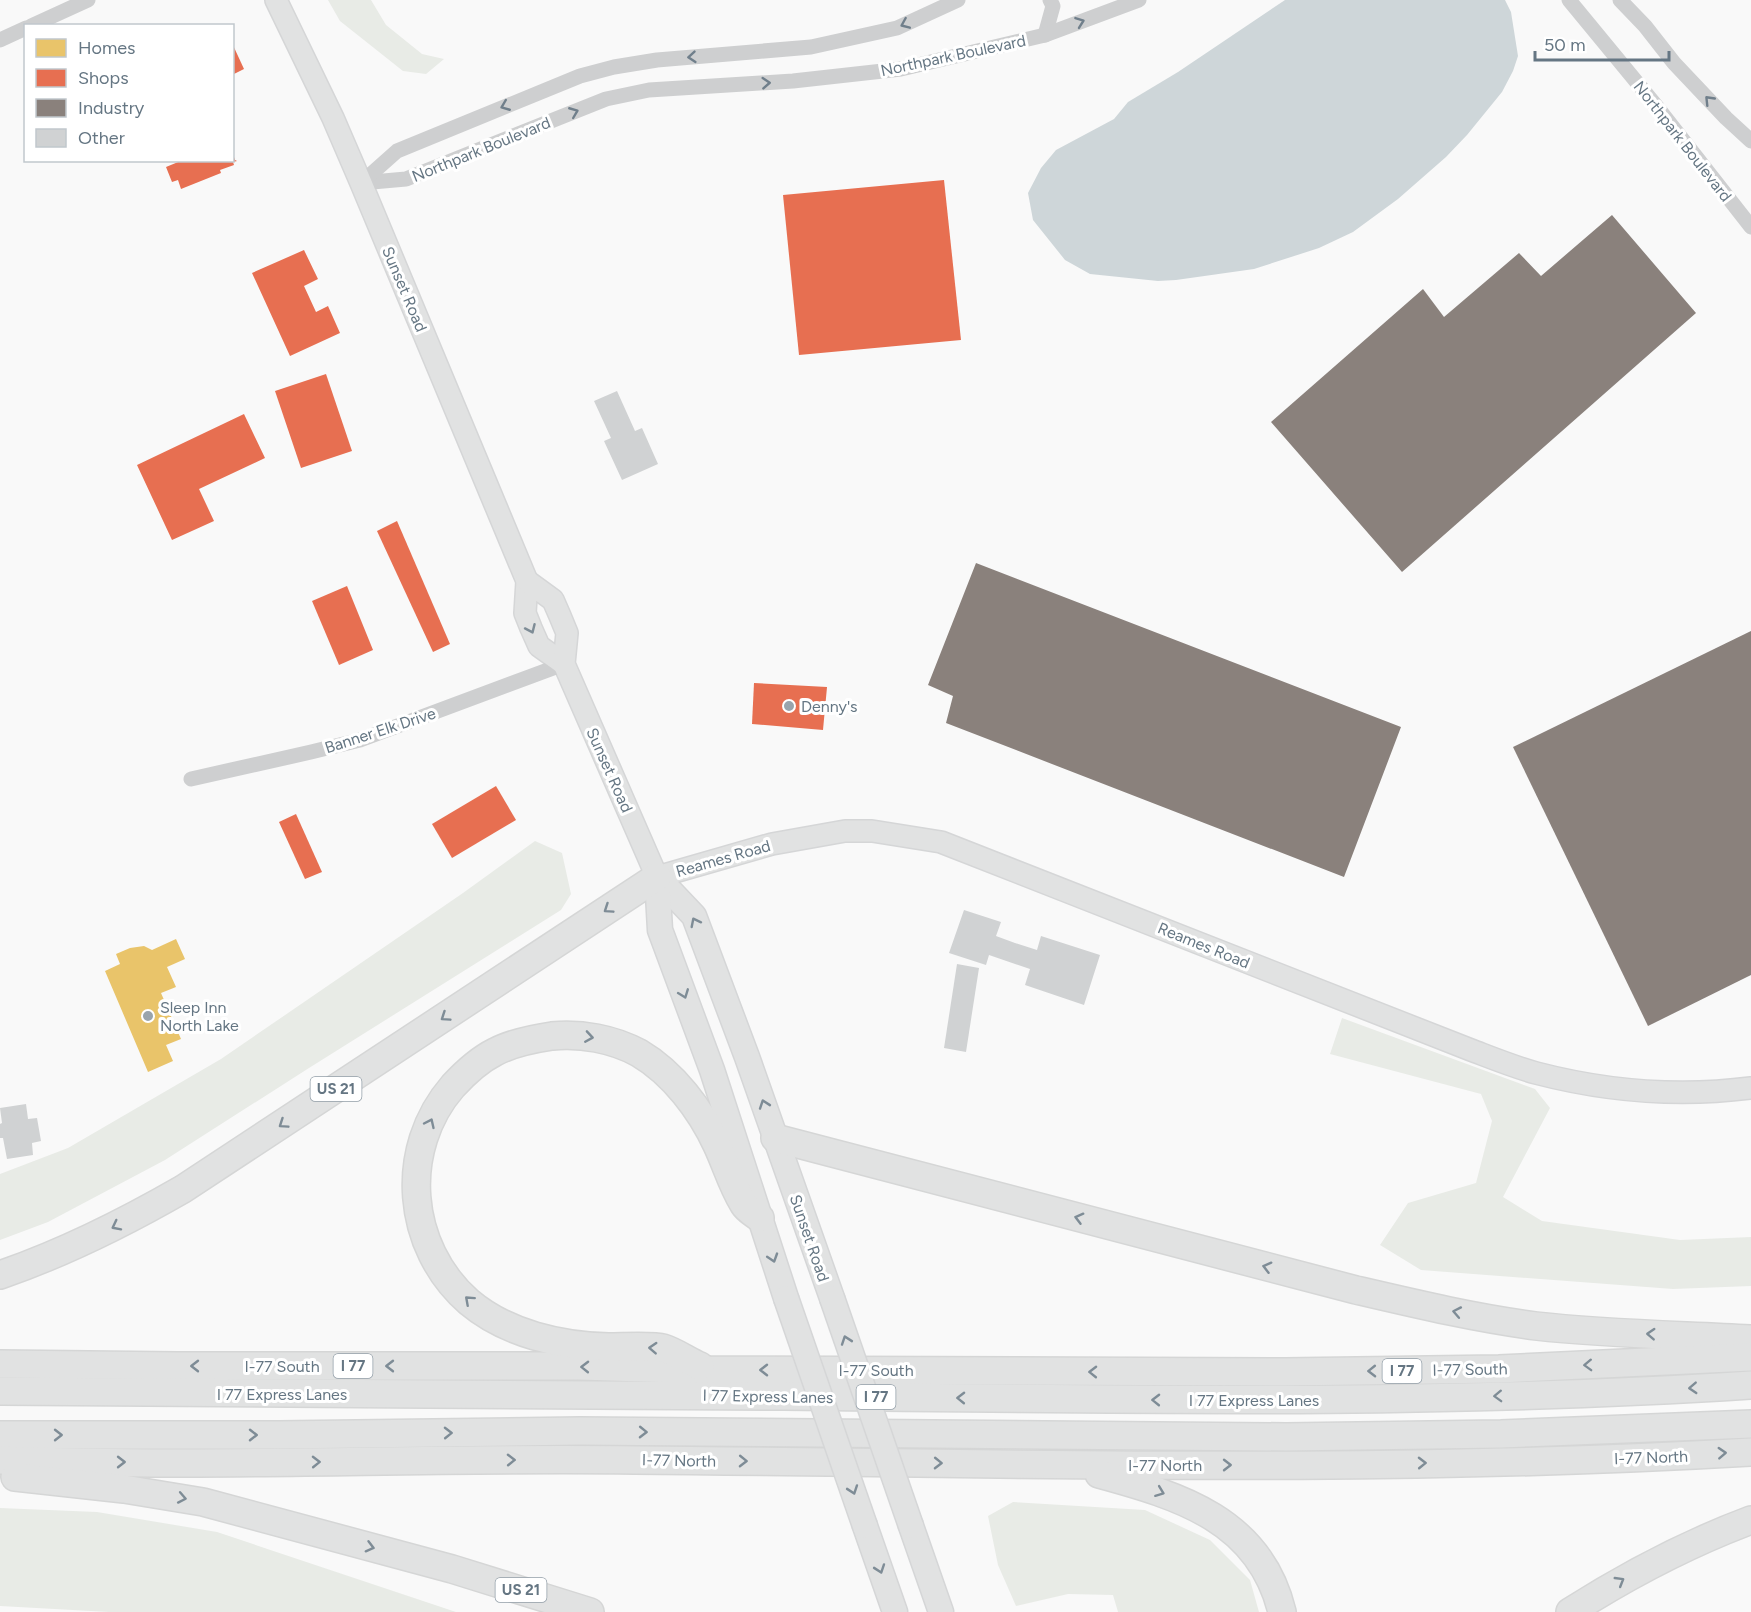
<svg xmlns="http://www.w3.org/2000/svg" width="1751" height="1612" viewBox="0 0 1751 1612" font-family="Figtree,sans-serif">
<rect width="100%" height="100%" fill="#f9f9f9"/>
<g fill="#e8ebe6">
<path d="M328 0H371L386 25 422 54 444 59 426 74 403 71 340 21Z"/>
<path d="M535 841 562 853 571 894 561 910 309 1068 165 1160 48 1222 0 1240V1174L68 1148 221 1059 463 893Z"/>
<path d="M1342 1018 1535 1089 1550 1108 1503 1197 1542 1221 1680 1240 1751 1237V1286L1673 1289 1421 1270 1380 1245 1408 1203 1476 1183 1492 1121 1481 1094 1330 1054Z"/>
<path d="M1013 1502 1145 1510 1210 1540 1250 1580 1259 1612H1118L1113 1595 1068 1594 1016 1606 998 1565 988 1516Z"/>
<path d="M0 1508 97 1512 217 1532 456 1612H109L0 1606Z"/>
</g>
<path fill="#ced6d9" d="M1285 0H1505L1511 12 1518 56 1513 71 1502 92 1467 135 1446 157 1398 199 1353 232 1319 248 1254 269 1176 280 1158 281 1090 274 1065 260 1033 220 1028 193 1041 168 1056 150 1114 119 1128 102 1178 72Z"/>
<path fill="#e9c46a" d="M176 939 185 959 167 967 176 987 161 993 181 1039 166 1045 173 1061 148 1072 105 971 120 964 116 954 130 948 144 946 152 950Z"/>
<g fill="#e76f51">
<path d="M232 43 244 69 232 75Z"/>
<path d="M233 154 235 160 237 161 233 162 234 165 220 170 221 173 181 189 178 180 172 182 166 167 183 160H232Z"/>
<path d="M944 180 961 340 799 355 783 195Z"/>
<path d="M304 250 318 279 304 286 316 312 328 306 340 333 290 356 252 273Z"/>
<path d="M326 374 352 451 301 468 275 391Z"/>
<path d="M244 414 265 458 199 489 214 521 172 540 137 465Z"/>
<path d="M397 521 450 644 433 652 377 531Z"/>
<path d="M347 586 373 650 339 665 312 601Z"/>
<path d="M754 683 827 687 823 730 752 724Z"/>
<path d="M496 786 516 820 452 858 432 824Z"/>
<path d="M296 814 322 872 305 879 279 822Z"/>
</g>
<g fill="#8a817c">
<path d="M1612 215 1696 313 1402 572 1271 422 1423 289 1444 317 1519 253 1541 276Z"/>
<path d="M976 563 1401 727 1344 877 946 723 953 696 928 685Z"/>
<path d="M1751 631V975L1648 1026 1513 747Z"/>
</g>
<g fill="#d0d2d3">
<path d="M617 391 635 431 642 428 658 464 622 480 604 441 611 438 594 401Z"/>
<path d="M964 910 1001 922 996 936 1015 943 1037 950 1041 936 1100 955 1084 1005 1025 985 1030 969 989 955 986 965 949 953Z"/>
<path d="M957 964 979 968 966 1052 944 1048Z"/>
<path d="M26 1104 28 1119 37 1118 41 1141 32 1143 33 1155 7 1159 3 1138H0V1124L2 1123 0 1108Z"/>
</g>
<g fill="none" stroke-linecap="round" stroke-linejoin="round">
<g stroke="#d5d6d7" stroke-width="24">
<g id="secondary">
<path d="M276 0 333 118 361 183 527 581 525 613 531 628 539 646 564 664"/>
<path d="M527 581 553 600 560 616 567 633 564 664 657 877 772 844 845 831H872L941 842 1471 1050C1492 1058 1514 1067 1536 1073 1605 1091 1680 1097 1751 1088"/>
</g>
</g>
<g stroke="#d5d6d7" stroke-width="27">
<g id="primary">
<path d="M657 877 694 916 747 1057 832 1298"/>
<path d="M657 877 660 930 712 1070 786 1298"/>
<path d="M865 1526 895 1612"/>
<path d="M911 1526 941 1612"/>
</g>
</g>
<g stroke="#d5d6d6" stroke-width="30">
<g id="motorway">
<path d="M775 1138 1356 1290C1416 1304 1475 1318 1536 1326 1607 1334 1679 1335 1751 1339"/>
<path d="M0 1275C64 1253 124 1223 183 1189L657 877"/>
<path d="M0 1364 178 1366H580L706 1370 1285 1372 1499 1369 1751 1357"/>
<path d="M700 1366C688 1361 676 1352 663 1348 653 1345 622 1347 609 1347 561 1346 507 1334 469 1302 406 1247 398 1149 453 1086 465 1073 479 1060 495 1052 512 1043 532 1039 552 1036 581 1033 613 1039 639 1053 673 1073 701 1110 717 1145 726 1164 732 1185 743 1203 746 1209 754 1214 760 1218"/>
<path d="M0 1391C261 1395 522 1393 783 1396 1106 1399 1429 1406 1751 1385"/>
<path d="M0 1435H279L580 1431 1286 1437 1501 1434 1751 1424"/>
<path d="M0 1460C211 1468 422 1457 634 1460 1006 1463 1379 1474 1751 1452"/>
<path d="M1099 1474C1180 1496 1260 1520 1282 1612"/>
<path d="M15 1477 124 1489 203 1502 452 1569 590 1612"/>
<path d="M1570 1612C1628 1575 1687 1544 1751 1520"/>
</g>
</g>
<g stroke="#cecfd0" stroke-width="15">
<path d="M1569 0 1658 108 1751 227"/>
<path d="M1620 0 1645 26 1674 63 1726 118 1751 141"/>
<path d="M31 26 88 0"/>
<path d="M1045 35 1053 6 1050 0"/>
<path d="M0 40 26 28"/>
<path d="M361 183 406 179 606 99 649 90 793 81 901 69 1045 35 1139 0"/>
<path d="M361 183 397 151 580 76 614 67 657 60 811 47 897 28 958 0"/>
<path d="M191 779 311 752 360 740 564 664"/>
</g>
<use href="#secondary" stroke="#e1e2e2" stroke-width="21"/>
<use href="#primary" stroke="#e1e2e2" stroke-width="24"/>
<use href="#motorway" stroke="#e1e2e2" stroke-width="27"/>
<g stroke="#d5d6d7" stroke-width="27" stroke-linecap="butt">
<g id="primary-bridge">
<path d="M786 1298 865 1526"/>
<path d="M832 1298 911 1526"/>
</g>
</g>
<use href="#primary-bridge" stroke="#e1e2e2" stroke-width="24"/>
</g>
<defs><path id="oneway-chevron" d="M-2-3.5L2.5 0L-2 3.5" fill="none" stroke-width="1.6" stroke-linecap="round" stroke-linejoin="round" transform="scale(1.5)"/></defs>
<g stroke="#707f8b">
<use href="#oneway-chevron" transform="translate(1080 22) rotate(-20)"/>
<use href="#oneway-chevron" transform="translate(905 24) rotate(157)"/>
<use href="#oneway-chevron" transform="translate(692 57) rotate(175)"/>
<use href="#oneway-chevron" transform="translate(766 83) rotate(-4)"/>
<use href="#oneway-chevron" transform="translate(1709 100) rotate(-134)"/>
<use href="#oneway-chevron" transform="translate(505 106) rotate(158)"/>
<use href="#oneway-chevron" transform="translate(574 112) rotate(-22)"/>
</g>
<g stroke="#7e8c96">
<use href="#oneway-chevron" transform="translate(531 629) rotate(66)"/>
<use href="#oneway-chevron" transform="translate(608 909) rotate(146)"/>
<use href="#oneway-chevron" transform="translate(695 922) rotate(-117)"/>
<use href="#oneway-chevron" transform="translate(684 994) rotate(69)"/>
<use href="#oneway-chevron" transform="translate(445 1017) rotate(146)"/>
<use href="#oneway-chevron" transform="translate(589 1037) rotate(9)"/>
<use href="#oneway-chevron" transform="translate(764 1104) rotate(-109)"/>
<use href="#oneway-chevron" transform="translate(430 1123) rotate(-65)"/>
<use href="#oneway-chevron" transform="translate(283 1124) rotate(146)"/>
<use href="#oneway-chevron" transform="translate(1079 1218) rotate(-165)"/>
<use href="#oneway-chevron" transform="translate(116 1226) rotate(153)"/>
<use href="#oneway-chevron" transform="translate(773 1258) rotate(72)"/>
<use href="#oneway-chevron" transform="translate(1267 1267) rotate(-165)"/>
<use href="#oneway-chevron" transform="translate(469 1300) rotate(-138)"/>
<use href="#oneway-chevron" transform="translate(1457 1312) rotate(-169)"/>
<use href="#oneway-chevron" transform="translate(1651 1334) rotate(-177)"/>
<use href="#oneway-chevron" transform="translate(846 1340) rotate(-109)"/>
<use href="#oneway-chevron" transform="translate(653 1348) rotate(-177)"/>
<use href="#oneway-chevron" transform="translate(1588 1365) rotate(178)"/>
<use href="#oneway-chevron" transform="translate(195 1366) rotate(-180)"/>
<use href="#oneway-chevron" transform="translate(390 1366) rotate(-180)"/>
<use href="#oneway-chevron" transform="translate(585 1367) rotate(-179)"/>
<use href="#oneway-chevron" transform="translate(764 1370) rotate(-180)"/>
<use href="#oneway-chevron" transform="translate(1372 1371) rotate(179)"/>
<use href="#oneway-chevron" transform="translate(1093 1372) rotate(-179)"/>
<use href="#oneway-chevron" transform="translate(1693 1388) rotate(177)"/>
<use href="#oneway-chevron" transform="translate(1498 1396) rotate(178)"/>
<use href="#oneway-chevron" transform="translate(961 1398) rotate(-179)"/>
<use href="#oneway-chevron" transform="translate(1156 1400) rotate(-179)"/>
<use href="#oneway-chevron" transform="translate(643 1432) rotate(1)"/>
<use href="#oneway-chevron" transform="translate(448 1433) rotate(-1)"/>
<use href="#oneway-chevron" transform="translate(58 1435)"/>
<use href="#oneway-chevron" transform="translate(253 1435)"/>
<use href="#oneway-chevron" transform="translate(1722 1453) rotate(-3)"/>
<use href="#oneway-chevron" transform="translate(511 1460) rotate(-1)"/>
<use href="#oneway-chevron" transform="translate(743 1461) rotate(1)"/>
<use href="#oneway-chevron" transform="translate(121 1462)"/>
<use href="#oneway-chevron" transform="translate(316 1462) rotate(-1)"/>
<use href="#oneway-chevron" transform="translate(938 1463) rotate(1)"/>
<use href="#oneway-chevron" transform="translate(1422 1463) rotate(-1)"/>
<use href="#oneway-chevron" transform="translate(1227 1465)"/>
<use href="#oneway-chevron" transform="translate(853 1490) rotate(71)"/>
<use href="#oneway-chevron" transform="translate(1160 1492) rotate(21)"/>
<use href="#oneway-chevron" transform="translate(182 1498) rotate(11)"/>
<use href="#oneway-chevron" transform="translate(370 1547) rotate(15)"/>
<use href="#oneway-chevron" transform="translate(880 1569) rotate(71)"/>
<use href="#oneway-chevron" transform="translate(1620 1581) rotate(-31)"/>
</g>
<g fill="#99a4ac" stroke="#fff" stroke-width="2">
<circle cx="789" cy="706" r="6"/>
<circle cx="148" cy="1016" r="6"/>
</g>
<g text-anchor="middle" stroke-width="6" stroke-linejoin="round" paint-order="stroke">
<g fill="#fff" stroke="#939fa8" stroke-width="1.5">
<rect x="310.5" y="1077" width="51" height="24" rx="4.5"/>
<rect x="333.5" y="1354" width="39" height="24" rx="4.5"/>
<rect x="1382.5" y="1359" width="39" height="24" rx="4.5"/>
<rect x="856.5" y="1385" width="39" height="24" rx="4.5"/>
<rect x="495.5" y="1578" width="51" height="24" rx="4.5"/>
</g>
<g font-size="15" font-weight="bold" fill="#657683">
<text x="336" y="1094">US 21</text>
<text x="353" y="1371">I 77</text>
<text x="1402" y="1376">I 77</text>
<text x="876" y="1402">I 77</text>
<text x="521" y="1595">US 21</text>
</g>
<g font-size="16" fill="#657683" stroke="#fff">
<text transform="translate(953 55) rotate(-12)" y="6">Northpark Boulevard</text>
<text transform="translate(1683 141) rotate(52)" y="6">Northpark Boulevard</text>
<text transform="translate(481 149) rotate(-22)" y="6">Northpark Boulevard</text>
<text transform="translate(405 289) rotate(67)" y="6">Sunset Road</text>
<text transform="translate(380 730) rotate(-18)" y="6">Banner Elk Drive</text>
<text transform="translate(610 770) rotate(66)" y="6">Sunset Road</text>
<text transform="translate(723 858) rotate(-16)" y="6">Reames Road</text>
<text transform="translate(1204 945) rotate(22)" y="6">Reames Road</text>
<text transform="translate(810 1238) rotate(71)" y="6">Sunset Road</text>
<text x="282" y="1372">I-77 South</text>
<text transform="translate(1470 1369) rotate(-1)" y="6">I-77 South</text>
<text x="876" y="1376">I-77 South</text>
<text x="282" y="1400">I 77 Express Lanes</text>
<text transform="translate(768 1396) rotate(1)" y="6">I 77 Express Lanes</text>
<text x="1254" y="1406">I 77 Express Lanes</text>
<text transform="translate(1651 1457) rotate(-2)" y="6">I-77 North</text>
<text transform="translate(679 1460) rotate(1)" y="6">I-77 North</text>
<text x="1165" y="1471">I-77 North</text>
</g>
<g font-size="16" fill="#657683" stroke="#fff" text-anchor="start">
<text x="801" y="712">Denny's</text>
<text x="160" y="1013">Sleep Inn<tspan x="160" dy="18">North Lake</tspan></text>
</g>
</g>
<rect x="24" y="24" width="210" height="138" fill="#ffffff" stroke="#c1c8cd" stroke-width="1.5"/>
<rect x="36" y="39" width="30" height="18" fill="#e9c46a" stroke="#c1c8cd" stroke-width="1.5"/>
<text x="78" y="54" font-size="18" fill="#657683">Homes</text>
<rect x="36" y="69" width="30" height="18" fill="#e76f51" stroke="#c1c8cd" stroke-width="1.5"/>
<text x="78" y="84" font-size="18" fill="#657683">Shops</text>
<rect x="36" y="99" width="30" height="18" fill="#8a817c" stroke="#c1c8cd" stroke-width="1.5"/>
<text x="78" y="114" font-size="18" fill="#657683">Industry</text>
<rect x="36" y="129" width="30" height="18" fill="#d0d2d3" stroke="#c1c8cd" stroke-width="1.5"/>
<text x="78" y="144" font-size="18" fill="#657683">Other</text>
<path d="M1535 51v9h134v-9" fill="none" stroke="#657683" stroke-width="3"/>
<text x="1544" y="51" font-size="18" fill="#657683" stroke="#ffffff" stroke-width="4.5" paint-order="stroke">50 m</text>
</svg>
